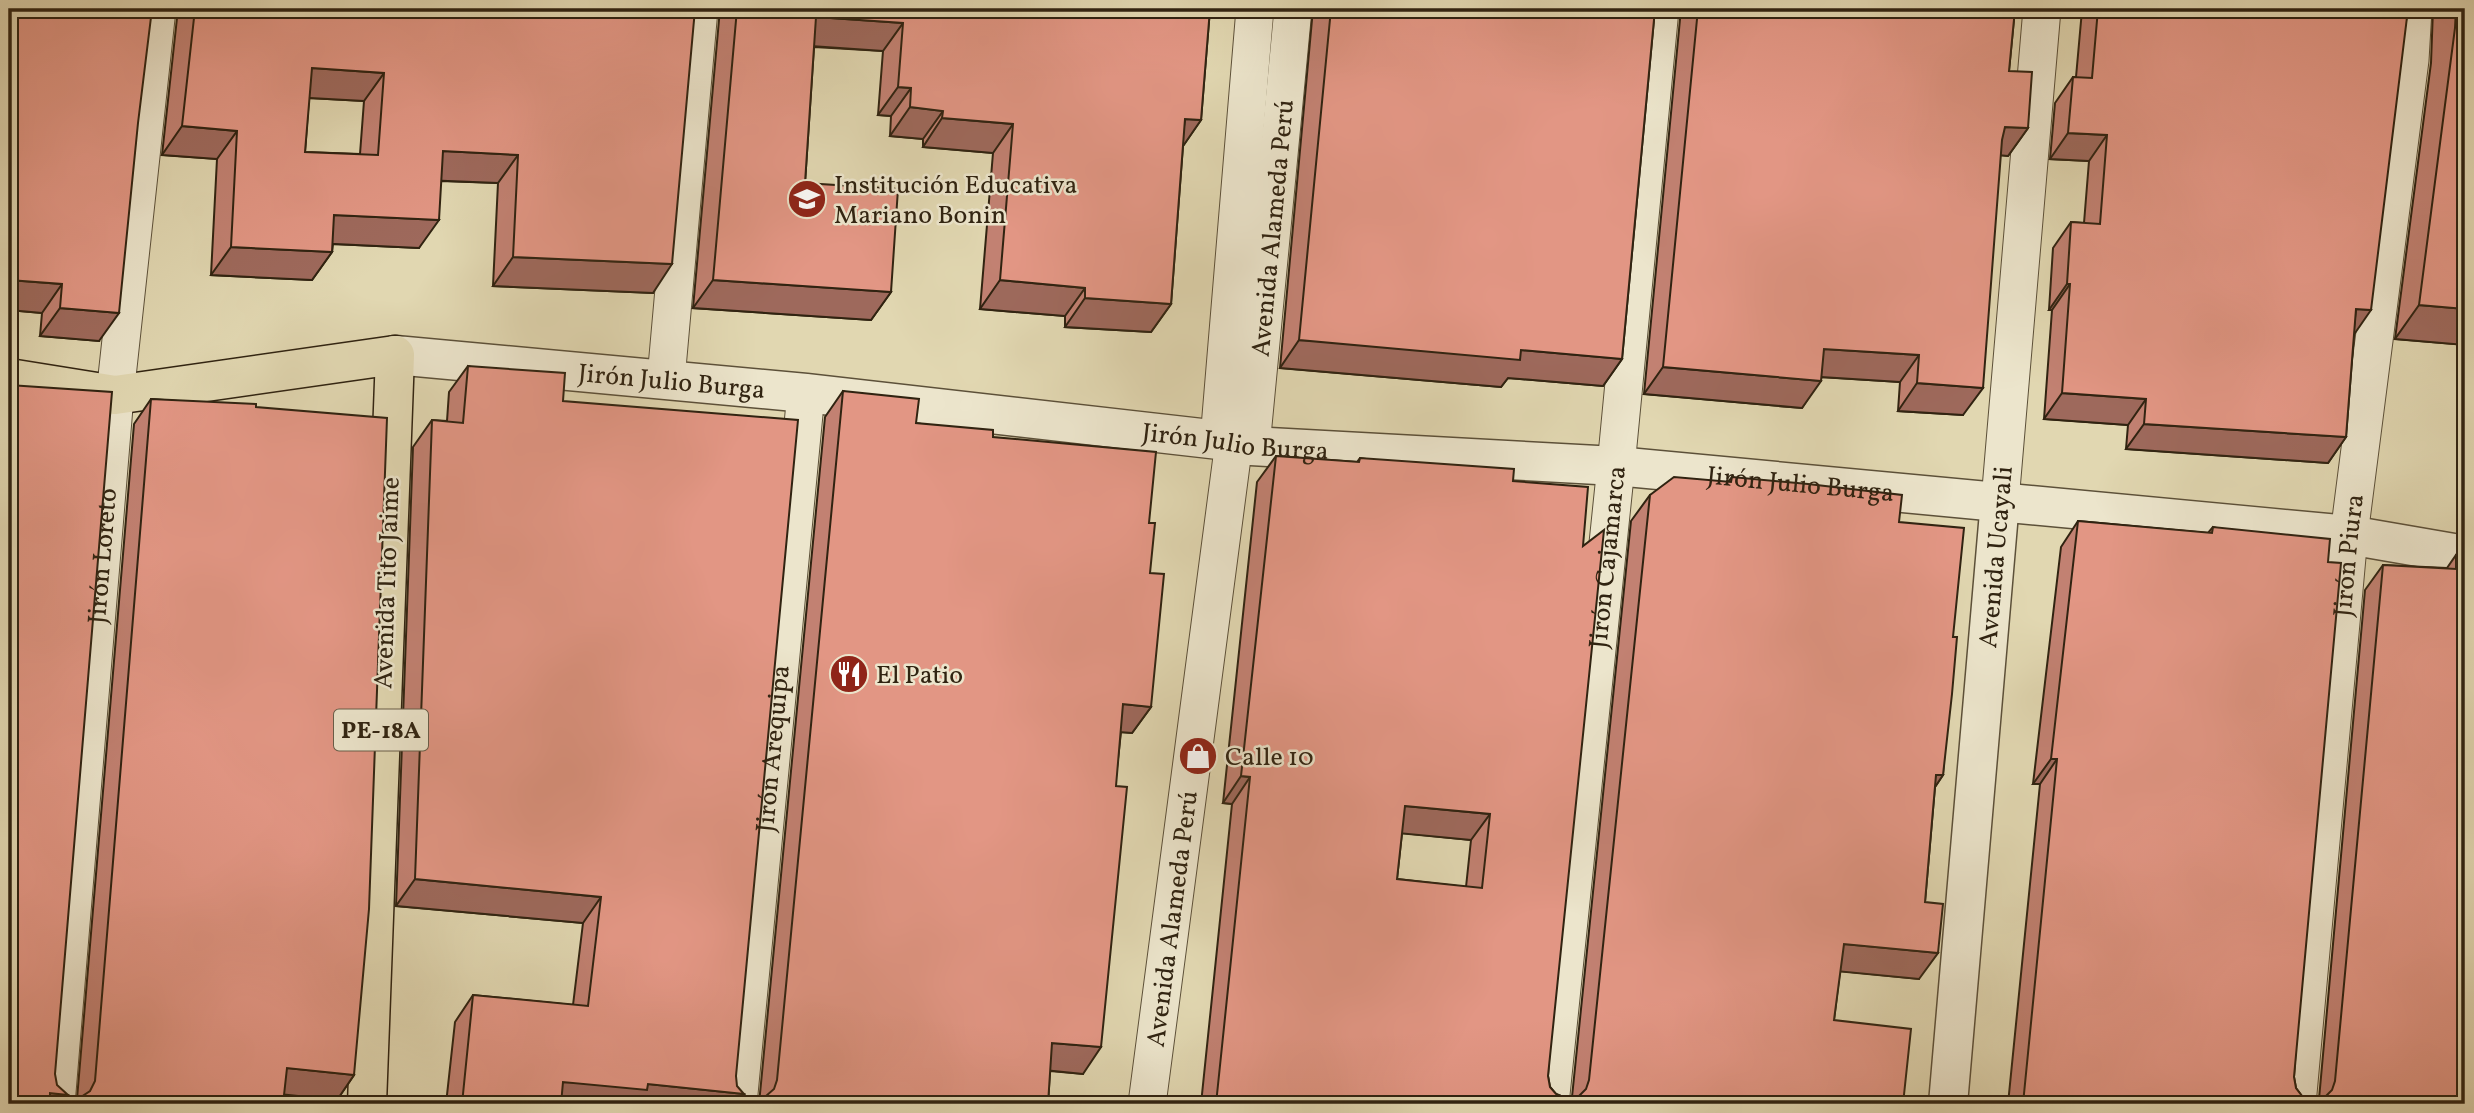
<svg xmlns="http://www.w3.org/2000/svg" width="2474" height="1113" viewBox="0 0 2474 1113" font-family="Vollkorn,serif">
<rect width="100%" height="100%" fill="#e1d7b1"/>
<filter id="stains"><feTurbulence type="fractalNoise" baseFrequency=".00286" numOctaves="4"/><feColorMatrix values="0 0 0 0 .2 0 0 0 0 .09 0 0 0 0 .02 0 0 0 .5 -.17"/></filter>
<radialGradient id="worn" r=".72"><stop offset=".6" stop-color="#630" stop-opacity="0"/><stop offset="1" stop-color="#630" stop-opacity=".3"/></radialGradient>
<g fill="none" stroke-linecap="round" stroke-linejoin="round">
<g stroke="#5c5039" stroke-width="39">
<g id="minor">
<path d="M666 379 699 9"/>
<path d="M1219 440 1255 9"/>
<path id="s1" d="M1251 446 1293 9"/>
<path d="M2000 501 2042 9"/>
<path id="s2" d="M56 1104 115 395 157 9"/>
<path id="s3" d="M738 1104 806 393"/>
<path id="s4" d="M1147 1104 1234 442"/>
<path id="s5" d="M1550 1104 1616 466 1660 9"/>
<path id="s6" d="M2297 1104 2349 535 2410 60 2413 9"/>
</g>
</g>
<g stroke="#5c5039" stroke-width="41">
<g id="tertiary">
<path id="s7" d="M395 355 806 393 1219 440 1251 446 1616 466 2349 535 2465 555"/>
<path d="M1948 1104 2000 501"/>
</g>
</g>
<g stroke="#302311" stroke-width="41">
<path id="trunk" d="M9 378 115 395 395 355 367 1104"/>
</g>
<use href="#minor" stroke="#ece5cc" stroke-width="37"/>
<use href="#tertiary" stroke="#ece5cc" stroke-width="38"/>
<use href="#trunk" stroke="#e1d7b1" stroke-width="38"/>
</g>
<g fill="#c28172" stroke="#302311" stroke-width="2" fill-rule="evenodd">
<path d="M9 9 99 341 40 336 42 313 9 310Z"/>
<path d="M178 9H695L653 293 493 286 498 183 441 181 419 248 333 244 332 252 312 280 211 275 217 159 162 155ZM309 98 364 101 360 154 305 152Z"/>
<path d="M720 9H1210L1201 120 1183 146 1171 304 1151 332 1065 327V316L980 309 993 153 923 147V139L890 136 891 116 878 115 883 51 814 47 805 183 891 292 871 320 693 308Z"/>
<path d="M1313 9H1655L1622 359 1603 386 1508 378 1501 387 1280 368Z"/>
<path d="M1681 9H2015L2009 71 2028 128 2008 156 2000 155 1963 415 1898 411 1900 382 1822 377 1802 408 1644 394Z"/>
<path d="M2076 9H2408L2354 335 2346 437 2328 463 2126 449 2128 425 2044 419 2052 310H2049L2053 248 2071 222 2084 223 2089 161 2050 159 2055 103 2073 77H2076L2082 10Z"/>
<path d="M2433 9H2465V345L2395 339 2431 63Z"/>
<path d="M468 366 563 401 736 1076V1104H446L455 1022 473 995 573 1005 583 923 396 906 413 447 432 420 447 421 449 392Z"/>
<path d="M843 391 916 423 993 437 1149 523 1151 707 1132 733 1121 732 1083 1074 1050 1071 1048 1104H759L825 417Z"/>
<path d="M151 399 256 407 354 1075 337 1100 284 1095 283 1104H74L77 1099 134 424Z"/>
<path d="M1276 456 1357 462 1360 458 1513 481 1583 546 1548 1076 1550 1087 1556 1094 1566 1098 1572 1097 1631 521 1650 495 1728 482 1732 477 1899 522 1953 637 1943 775 1935 787 1925 902 1919 979 1840 971 1834 1020 1903 1104H1201L1232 804 1223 803 1257 482ZM1402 833 1471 840 1466 887 1397 879Z"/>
<path d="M2078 521 2208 533 2213 527 2328 562 2294 1077 2296 1088 2302 1096 2312 1100 2319 1099 2365 590 2383 565 2447 568 2456 555 2465 1104H2008L2040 784H2033L2061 547Z"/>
</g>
<g fill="#9e695c" stroke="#302311" stroke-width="2">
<path d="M816 17 903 23 883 51 796 45Z"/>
<path d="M312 68 384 73 364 101 292 97Z"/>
<path d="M898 87 911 88 891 116 878 115Z"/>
<path d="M910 107 943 111 923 139 890 136Z"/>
<path d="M942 118 1013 124 993 153 923 147Z"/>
<path d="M1185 119 1201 120 1181 149Z"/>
<path d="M182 126 237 131 217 159 162 155Z"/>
<path d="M2005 127 2028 128 2008 156 1986 154Z"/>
<path d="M2068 133 2107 135 2089 161 2050 159Z"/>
<path d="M443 151 518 155 498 183 423 180Z"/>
<path d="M334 215 439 220 419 248 314 243Z"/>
<path d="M231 247 332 252 312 280 211 275Z"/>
<path d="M513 257 672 264 653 293 493 286Z"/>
<path d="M9 280 62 284 42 313 9 310Z"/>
<path d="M713 280 891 292 871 320 693 308Z"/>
<path d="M1000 280 1085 288 1065 316 980 309Z"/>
<path d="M2067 284H2070L2052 310H2049Z"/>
<path d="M1085 298 1171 304 1151 332 1065 327Z"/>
<path d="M2419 305 2465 309V345L2395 339Z"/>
<path d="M60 308 119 313 99 341 40 336Z"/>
<path d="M2356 309 2371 310 2353 336Z"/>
<path d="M1299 340 1521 350 1622 359 1603 386 1508 378 1501 387 1280 368Z"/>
<path d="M1824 349 1919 355 1900 382 1805 376Z"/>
<path d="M1663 367 1821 381 1802 408 1644 394Z"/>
<path d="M1917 383 1983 388 1963 415 1898 411Z"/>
<path d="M2062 393 2146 399 2128 425 2044 419Z"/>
<path d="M2144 424 2346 437 2328 463 2126 449Z"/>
<path d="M1123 704 1151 707 1132 733 1105 731Z"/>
<path d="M2051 759H2057L2040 784H2033Z"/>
<path d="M1936 775H1943L1925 802Z"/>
<path d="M1241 776 1250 777 1232 804 1223 803Z"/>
<path d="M1405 806 1490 814 1471 840 1387 832Z"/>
<path d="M415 879 601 897 583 923 396 906Z"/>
<path d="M1844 944 1938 953 1919 979 1825 970Z"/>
<path d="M1052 1043 1101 1047 1083 1074 1034 1069Z"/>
<path d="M287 1068 354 1075 337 1100 269 1093Z"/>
<path d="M563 1082 648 1084 744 1094 736 1104H547Z"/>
<path d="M50 1093 68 1095 62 1104H42Z"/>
<path d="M766 1096 782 1098 777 1104H760Z"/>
<path d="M78 1099 132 1104H74Z"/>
<path d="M781 1102 811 1104H780Z"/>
<path d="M932 1102 968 1104H930Z"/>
</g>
<g fill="#e29684" stroke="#302311" stroke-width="2" fill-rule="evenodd">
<path d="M9 9H152L138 123 119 313 60 308 62 284 9 280Z"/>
<path d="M195 9H695L672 264 513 257 518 155 443 151 439 220 334 215 332 252 231 247 237 131 182 126ZM312 68 384 73 378 155 305 152Z"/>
<path d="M737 9H1210L1201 120 1185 119 1171 304 1085 298V288L1000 280 1013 124 942 118 943 111 910 107 911 88 898 87 903 23 816 17 805 183 898 189 891 292 713 280Z"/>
<path d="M1331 9H1655L1622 359 1521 350 1520 360 1299 340Z"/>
<path d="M1698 9H2015L2009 71 2032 72 2028 128 2005 127 2002 140 1983 388 1917 383 1919 355 1824 349 1821 381 1663 367Z"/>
<path d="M2098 9H2408L2371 310 2356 309 2346 437 2144 424 2146 399 2062 393 2070 284H2067L2071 222 2100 224 2107 135 2068 133 2073 77 2092 78Z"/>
<path d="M2456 9H2465V309L2419 305 2455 28Z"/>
<path d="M468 366 565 373 563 401 798 420 736 1076 737 1086 744 1094 648 1084 647 1090 563 1082 561 1104H462L473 995 588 1006 601 897 415 879 432 420 463 423Z"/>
<path d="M9 385 112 392 55 1074 57 1085 68 1095 50 1093V1104H9Z"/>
<path d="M843 391 919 399 916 423 993 430V437L1156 452 1149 523H1155L1150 573 1164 574 1151 707 1123 704 1116 786 1127 787 1101 1047 1052 1043 1048 1104H968L932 1102V1104H811L781 1102 782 1098 766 1096 774 1089 777 1080Z"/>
<path d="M151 399 256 404V407L387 418 369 909 354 1075 287 1068 283 1104H132L78 1099 90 1091 95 1081Z"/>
<path d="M1276 456 1359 462 1360 458 1514 469 1513 481 1588 487 1583 546 1604 530 1548 1076 1550 1087 1556 1094 1566 1098 1578 1097 1586 1089 1589 1080 1650 495 1674 477 1731 482 1732 477 1808 484 1902 495 1899 522 1964 528 1953 637H1957L1952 694 1943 775H1936L1925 902 1943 904 1938 953 1844 944 1834 1020 1911 1029 1903 1104H1216L1250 777 1241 776ZM1405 806 1490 814 1482 888 1397 879Z"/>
<path d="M2078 521 2212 533 2213 527 2330 539 2328 562 2341 563 2294 1077 2296 1088 2302 1096 2312 1100 2324 1098 2332 1090 2335 1081 2383 565 2456 569V555H2465V1104H2023L2057 759H2051Z"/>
</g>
<defs>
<g id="school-disc" transform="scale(2.0125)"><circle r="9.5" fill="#8f2418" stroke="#ece5cc"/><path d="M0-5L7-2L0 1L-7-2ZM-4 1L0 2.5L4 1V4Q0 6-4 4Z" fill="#fff"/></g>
<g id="restaurant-disc" transform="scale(2.0125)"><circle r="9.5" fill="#8f2418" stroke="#ece5cc"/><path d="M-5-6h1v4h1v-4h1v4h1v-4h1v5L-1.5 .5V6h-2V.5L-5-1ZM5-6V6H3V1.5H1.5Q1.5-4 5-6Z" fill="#fff"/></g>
<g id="shop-disc" transform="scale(2.0125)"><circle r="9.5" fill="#8f2418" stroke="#ece5cc"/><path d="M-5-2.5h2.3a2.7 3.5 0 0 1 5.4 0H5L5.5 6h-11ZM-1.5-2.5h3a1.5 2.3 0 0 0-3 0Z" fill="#fff"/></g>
</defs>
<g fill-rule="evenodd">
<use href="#school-disc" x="807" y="199"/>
<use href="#restaurant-disc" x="849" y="674"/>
<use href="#shop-disc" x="1198" y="756"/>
</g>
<g text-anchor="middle" stroke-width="5" stroke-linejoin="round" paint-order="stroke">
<rect fill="#ece5cc" stroke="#685d49" stroke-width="2" x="334" y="709.5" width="94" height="41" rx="5"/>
<g font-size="24" font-weight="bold" fill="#302311">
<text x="381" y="738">PE-18A</text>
</g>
<g font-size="26" fill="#302311" stroke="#ece5cc" text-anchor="start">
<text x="834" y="193">Institución Educativa<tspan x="834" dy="30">Mariano Bonin</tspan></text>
<text x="876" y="683">El Patio</text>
<text x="1225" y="765">Calle 10</text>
</g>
<g font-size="26" fill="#302311" stroke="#ece5cc">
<text dy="9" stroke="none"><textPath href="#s1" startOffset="219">Avenida Alameda Perú</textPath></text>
<text dy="9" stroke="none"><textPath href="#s7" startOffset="278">Jirón Julio Burga</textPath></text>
<text dy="9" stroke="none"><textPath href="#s7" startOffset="845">Jirón Julio Burga</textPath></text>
<text dy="9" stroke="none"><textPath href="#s7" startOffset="1412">Jirón Julio Burga</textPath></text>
<text dy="9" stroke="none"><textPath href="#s2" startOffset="550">Jirón Loreto</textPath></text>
<text dy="9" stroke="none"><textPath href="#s6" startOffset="551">Jirón Piura</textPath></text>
<text dy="9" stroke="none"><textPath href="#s5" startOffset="550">Jirón Cajamarca</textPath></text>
<text transform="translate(1995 557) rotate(-85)" y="9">Avenida Ucayali</text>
<text transform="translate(386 583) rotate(-88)" y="9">Avenida Tito Jaime</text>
<text dy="9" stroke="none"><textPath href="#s3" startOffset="357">Jirón Arequipa</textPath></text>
<text dy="9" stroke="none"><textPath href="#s4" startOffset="187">Avenida Alameda Perú</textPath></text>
</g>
</g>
<rect width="2474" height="1113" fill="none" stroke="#e1d7b1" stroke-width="35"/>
<rect x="10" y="10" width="2453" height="1092" fill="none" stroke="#302311" stroke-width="3.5"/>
<rect x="18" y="18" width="2439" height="1078" fill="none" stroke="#302311" stroke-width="2"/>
<rect width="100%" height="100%" filter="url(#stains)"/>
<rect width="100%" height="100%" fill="url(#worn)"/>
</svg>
